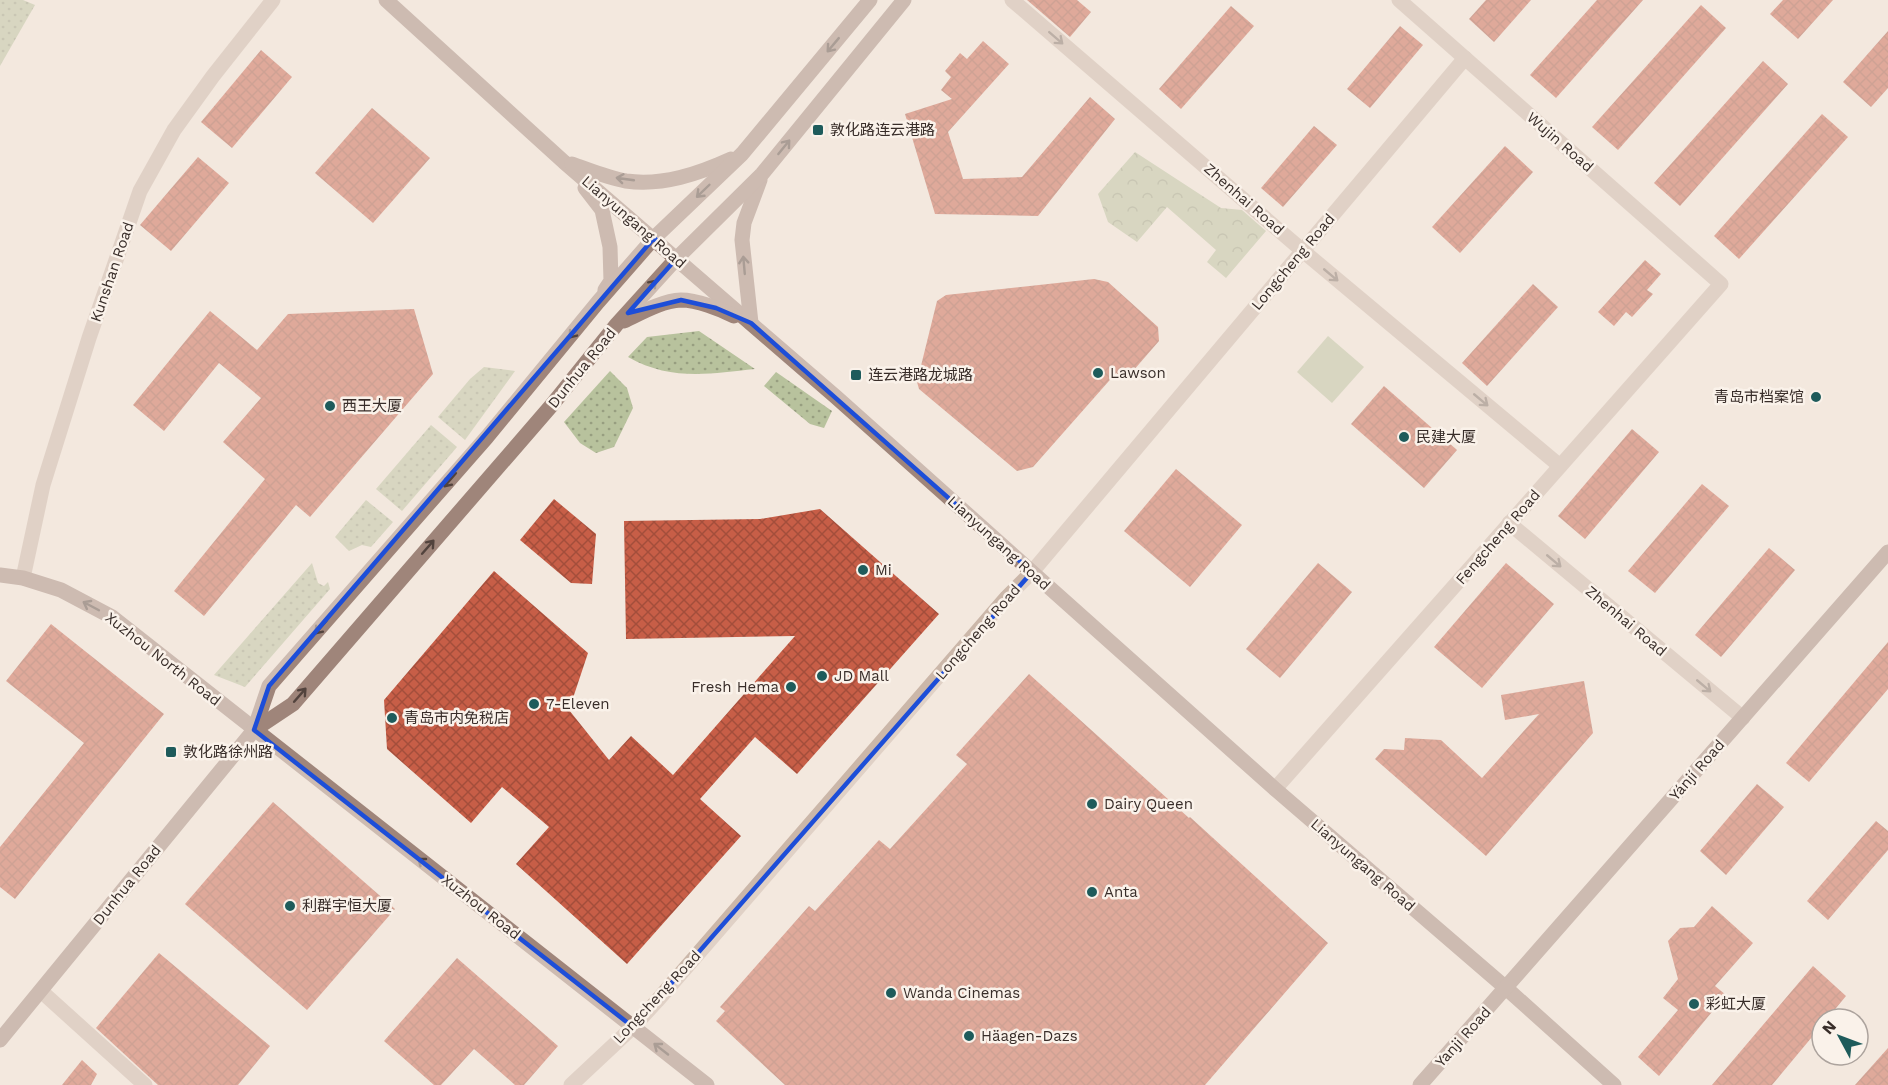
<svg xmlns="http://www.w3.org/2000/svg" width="1888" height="1085" viewBox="0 0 1888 1085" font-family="'Work Sans','Noto Sans SC',sans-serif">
<defs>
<pattern id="grass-dots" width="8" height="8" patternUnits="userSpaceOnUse" patternTransform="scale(1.5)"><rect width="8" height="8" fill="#b8c29d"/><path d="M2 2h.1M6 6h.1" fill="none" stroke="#979e80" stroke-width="1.8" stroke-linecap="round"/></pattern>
<pattern id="forest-crowns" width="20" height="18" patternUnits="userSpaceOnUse" patternTransform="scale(1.5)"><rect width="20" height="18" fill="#b8c29d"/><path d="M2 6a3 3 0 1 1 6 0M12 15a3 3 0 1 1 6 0" fill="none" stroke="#979e80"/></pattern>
<pattern id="building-cross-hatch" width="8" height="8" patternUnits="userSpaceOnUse" patternTransform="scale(1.5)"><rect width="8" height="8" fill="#c75e47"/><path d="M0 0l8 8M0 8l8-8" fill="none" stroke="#a34e3b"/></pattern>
</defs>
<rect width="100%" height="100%" fill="#f3e8de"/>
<g fill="url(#grass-dots)">
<path d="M0 0H23L35 5 0 66Z"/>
<path d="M699 331 755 369C709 374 670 381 628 357L647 337Z"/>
<path d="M484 367 515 371 465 440 438 417 470 379Z"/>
<path d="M610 371 627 388 633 408 614 447 596 453 580 443 564 422Z"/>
<path d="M776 372 832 411 824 428 810 424 764 386Z"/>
<path d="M431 425 457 447 402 511 376 489Z"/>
<path d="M366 500 393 522 371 547 362 545 349 551 335 537Z"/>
<path d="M312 563 318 583 324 586 328 582 330 589 245 687 214 675Z"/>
</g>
<path fill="url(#forest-crowns)" d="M1135 152 1221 208 1242 210 1266 231 1226 278 1207 262 1216 250 1167 207 1137 242 1108 222 1098 194Z"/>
<path fill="#b8c29d" d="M1328 336 1364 367 1332 403 1297 372Z"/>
<g fill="url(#building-cross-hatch)">
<path d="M1027 0H1077L1091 12 1070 37Z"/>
<path d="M1486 0H1531L1494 42 1469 19Z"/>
<path d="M1597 0H1643L1556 98 1530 75Z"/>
<path d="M1783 0H1833L1798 39 1770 14Z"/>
<path d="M1701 5 1726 28 1618 150 1592 127Z"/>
<path d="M1231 6 1254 26 1181 109 1159 89Z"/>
<path d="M1400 26 1423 45 1370 108 1347 89Z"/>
<path d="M1888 31V88L1871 107 1843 82Z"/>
<path d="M983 41 1009 64 948 132 963 179 1022 177 1090 97 1115 119 1038 216 935 214 905 114 952 99 941 90 951 77 945 71 960 53 967 59Z"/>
<path d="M261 50 292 77 232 148 201 122Z"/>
<path d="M1763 61 1788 84 1680 206 1654 183Z"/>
<path d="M372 108 430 158 373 223 315 173Z"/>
<path d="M1822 114 1848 137 1739 259 1714 236Z"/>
<path d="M1314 126 1337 145 1283 207 1261 188Z"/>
<path d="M1505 146 1533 172 1460 253 1432 227Z"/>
<path d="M198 157 229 183 171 251 140 225Z"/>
<path d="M1645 260 1661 274 1647 290 1653 294 1632 317 1626 312 1614 326 1598 312Z"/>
<path d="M1094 279 1108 282 1158 327 1159 341 1126 379 1116 373 1033 467 1017 471 919 389 917 382 937 301 946 295Z"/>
<path d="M1533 284 1558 307 1487 386 1462 363Z"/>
<path d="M414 309 433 374 310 517 296 505 204 616 174 591 265 479 223 442 261 398 219 363 164 431 133 405 210 311 257 350 288 314Z"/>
<path d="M1384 386 1457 450 1424 488 1351 424Z"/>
<path d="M1632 429 1659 452 1585 539 1558 516Z"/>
<path d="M1176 469 1242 525 1190 587 1124 531Z"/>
<path d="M1702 484 1729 506 1655 593 1628 571Z"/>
<path d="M554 499 596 534 592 584 571 583 520 540Z"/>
<path d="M820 509 939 614 797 774 755 737 700 799 741 836 627 964 516 864 549 827 502 787 471 823 387 749 384 700 494 571 588 653 569 710 609 760 631 736 673 775 795 636 626 639 624 521 760 519Z"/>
<path d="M1769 548 1795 570 1721 657 1695 635Z"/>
<path d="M1318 563 1352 592 1280 678 1246 649Z"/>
<path d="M1506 563 1554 604 1482 688 1434 647Z"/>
<path d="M51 624 164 714 15 899 0 887V847L84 743 6 681Z"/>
<path d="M1888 642V689L1809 782 1786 763Z"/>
<path d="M1029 674 1189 818 1190 817 1328 943 1205 1085H785L716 1021 725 1011 720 1007 809 906 815 911 879 840 890 849 967 764 956 755Z"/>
<path d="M1584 681 1593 733 1486 856 1375 759 1384 749 1404 750 1405 738 1441 740 1482 778 1539 714 1505 720 1501 695Z"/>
<path d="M1757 784 1784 807 1726 875 1700 851Z"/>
<path d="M273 802 395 909 307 1010 185 904Z"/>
<path d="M1876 821 1888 831V850L1828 920 1807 901Z"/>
<path d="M1712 906 1753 943 1715 986 1726 995 1659 1076 1638 1057 1678 1010 1663 998 1678 979 1668 941 1680 928 1694 927Z"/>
<path d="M159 953 270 1046 238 1085H158L96 1028Z"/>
<path d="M457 958 558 1046 524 1085H515L474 1049 441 1085H434L384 1041Z"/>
<path d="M1813 966 1846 996 1827 1019H1822V1025L1772 1085H1712Z"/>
<path d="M1888 1048V1085H1855Z"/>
<path d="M82 1060 97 1074 91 1085H62Z"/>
</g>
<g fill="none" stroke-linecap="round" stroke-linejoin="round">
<g stroke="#cbb7a9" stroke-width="15">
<path d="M1012 0 1303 251 1560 466"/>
<path d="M1509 523 1743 718"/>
<path d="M23 578 43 485 89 338 140 191 174 130 213 76 273 0"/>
<path d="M1275 789 1721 284 1399 0"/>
<path d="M41 991 145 1085"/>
<path d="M571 1085 633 1027 657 1001 1007 597 1032 572 1465 58"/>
</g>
<g stroke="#9f857a" stroke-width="15">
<path d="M386 0 564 162 836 397 1275 789 1506 988 1614 1085"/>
<path d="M572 164C589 170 608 178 626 181 663 186 698 174 731 159"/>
<path d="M585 188 602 210 610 247 611 281 605 290"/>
<path d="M624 321C641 313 661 301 681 300 697 300 720 309 734 316"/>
<path d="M751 323 742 240 744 223 760 180"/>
<path d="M0 575 23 578 61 590 112 617 707 1085"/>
<path d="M254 730 269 686 487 437 598 302 654 238 742 154 870 0"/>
<path d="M0 1040 254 730 293 704 551 406 617 324 676 259 762 174 904 0"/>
<path d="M1420 1085 1888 552"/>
</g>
</g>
<defs><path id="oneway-shaft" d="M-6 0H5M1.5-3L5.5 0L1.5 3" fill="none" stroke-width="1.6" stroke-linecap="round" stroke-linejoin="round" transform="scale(1.5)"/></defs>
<g stroke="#7a6b63">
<use href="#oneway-shaft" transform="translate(1056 38) rotate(41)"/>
<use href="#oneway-shaft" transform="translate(1331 275) rotate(40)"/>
<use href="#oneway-shaft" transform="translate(1481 400) rotate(40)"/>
<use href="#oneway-shaft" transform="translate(1554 561) rotate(40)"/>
<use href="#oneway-shaft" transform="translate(1704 686) rotate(40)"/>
</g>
<g stroke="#52433d">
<use href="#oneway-shaft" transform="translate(833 45) rotate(130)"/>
<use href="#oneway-shaft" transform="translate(784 147) rotate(-51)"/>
<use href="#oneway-shaft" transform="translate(625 179) rotate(-172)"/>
<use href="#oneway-shaft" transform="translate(703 191) rotate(136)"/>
<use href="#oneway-shaft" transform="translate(744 265) rotate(-95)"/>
<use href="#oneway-shaft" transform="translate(650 287) rotate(-48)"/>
<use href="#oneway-shaft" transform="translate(575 331) rotate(129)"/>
<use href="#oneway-shaft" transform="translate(450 480) rotate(131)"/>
<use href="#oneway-shaft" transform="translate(428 547) rotate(-49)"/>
<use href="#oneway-shaft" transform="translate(91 606) rotate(-152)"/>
<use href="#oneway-shaft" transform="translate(321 627) rotate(131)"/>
<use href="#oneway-shaft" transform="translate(300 695) rotate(-49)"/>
<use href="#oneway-shaft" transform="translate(425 864) rotate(-142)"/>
<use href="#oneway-shaft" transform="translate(661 1049) rotate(-142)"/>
</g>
<path d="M0 0H1888V1085H0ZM654 238 676 259 628 313 681 300 716 308 751 323 1032 572 633 1027 254 730 269 686Z" fill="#f3e8de" fill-opacity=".55" fill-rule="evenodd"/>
<path fill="none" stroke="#1d4ed8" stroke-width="4.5" stroke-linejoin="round" d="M654 238 676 259 628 313 681 300 716 308 751 323 1032 572 633 1027 254 730 269 686Z"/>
<g fill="#1e5b5b" stroke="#faf2ea" stroke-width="2">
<rect x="812" y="124" width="12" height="12" rx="3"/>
<circle cx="1098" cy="373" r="6"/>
<rect x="850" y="369" width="12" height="12" rx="3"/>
<circle cx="1816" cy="397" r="6"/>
<circle cx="330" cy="406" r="6"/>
<circle cx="1404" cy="437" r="6"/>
<circle cx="863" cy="570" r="6"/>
<circle cx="822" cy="676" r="6"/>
<circle cx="791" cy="687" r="6"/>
<circle cx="534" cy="704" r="6"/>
<circle cx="392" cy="718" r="6"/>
<rect x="165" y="746" width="12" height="12" rx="3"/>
<circle cx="1092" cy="804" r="6"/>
<circle cx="1092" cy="892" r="6"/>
<circle cx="290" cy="906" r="6"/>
<circle cx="891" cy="993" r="6"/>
<circle cx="1694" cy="1004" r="6"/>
<circle cx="969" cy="1036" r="6"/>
</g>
<g text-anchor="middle" stroke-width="5" stroke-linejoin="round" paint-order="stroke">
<g font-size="15" fill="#382d29" stroke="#faf2ea" text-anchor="start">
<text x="830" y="135">敦化路连云港路</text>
<text x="1110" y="378">Lawson</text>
<text x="868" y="380">连云港路龙城路</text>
<text x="1804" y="402" text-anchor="end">青岛市档案馆</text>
<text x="342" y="411">西王大厦</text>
<text x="1416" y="442">民建大厦</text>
<text x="875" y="575">Mi</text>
<text x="834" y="681">JD Mall</text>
<text x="779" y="692" text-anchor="end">Fresh Hema</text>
<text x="546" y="709">7-Eleven</text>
<text x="404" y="723">青岛市内免税店</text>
<text x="183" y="757">敦化路徐州路</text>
<text x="1104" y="809">Dairy Queen</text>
<text x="1104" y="897">Anta</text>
<text x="302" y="911">利群宇恒大厦</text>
<text x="903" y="998">Wanda Cinemas</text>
<text x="1706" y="1009">彩虹大厦</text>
<text x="981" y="1041">Häagen-Dazs</text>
</g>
<g font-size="15" fill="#382d29" stroke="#faf2ea">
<text transform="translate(1560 142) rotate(41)" y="5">Wujin Road</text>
<text transform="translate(1244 199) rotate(41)" y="5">Zhenhai Road</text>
<text transform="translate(634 222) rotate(41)" y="5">Lianyungang Road</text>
<text transform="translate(1293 262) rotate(-50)" y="5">Longcheng Road</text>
<text transform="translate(112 272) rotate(-71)" y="5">Kunshan Road</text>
<text transform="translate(582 368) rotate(-51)" y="5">Dunhua Road</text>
<text transform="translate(1498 537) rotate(-49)" y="5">Fengcheng Road</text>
<text transform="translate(999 543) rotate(42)" y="5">Lianyungang Road</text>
<text transform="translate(1626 621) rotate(40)" y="5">Zhenhai Road</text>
<text transform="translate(978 632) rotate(-49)" y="5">Longcheng Road</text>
<text transform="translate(163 659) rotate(38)" y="5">Xuzhou North Road</text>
<text transform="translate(1697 770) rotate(-49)" y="5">Yánjí Road</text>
<text transform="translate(1363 865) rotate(41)" y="5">Lianyungang Road</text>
<text transform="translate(127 885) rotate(-51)" y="5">Dunhua Road</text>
<text transform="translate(481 907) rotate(38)" y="5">Xuzhou Road</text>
<text transform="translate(657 997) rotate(-47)" y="5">Longcheng Road</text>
<text transform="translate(1463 1037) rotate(-48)" y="5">Yanji Road</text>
</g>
</g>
<g transform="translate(1840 1037) rotate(311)"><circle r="28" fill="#faf2ea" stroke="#aca39d" stroke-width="1.5"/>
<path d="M0-4.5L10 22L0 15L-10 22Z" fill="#1e5b5b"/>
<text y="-9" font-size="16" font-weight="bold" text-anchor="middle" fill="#382d29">N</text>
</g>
</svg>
